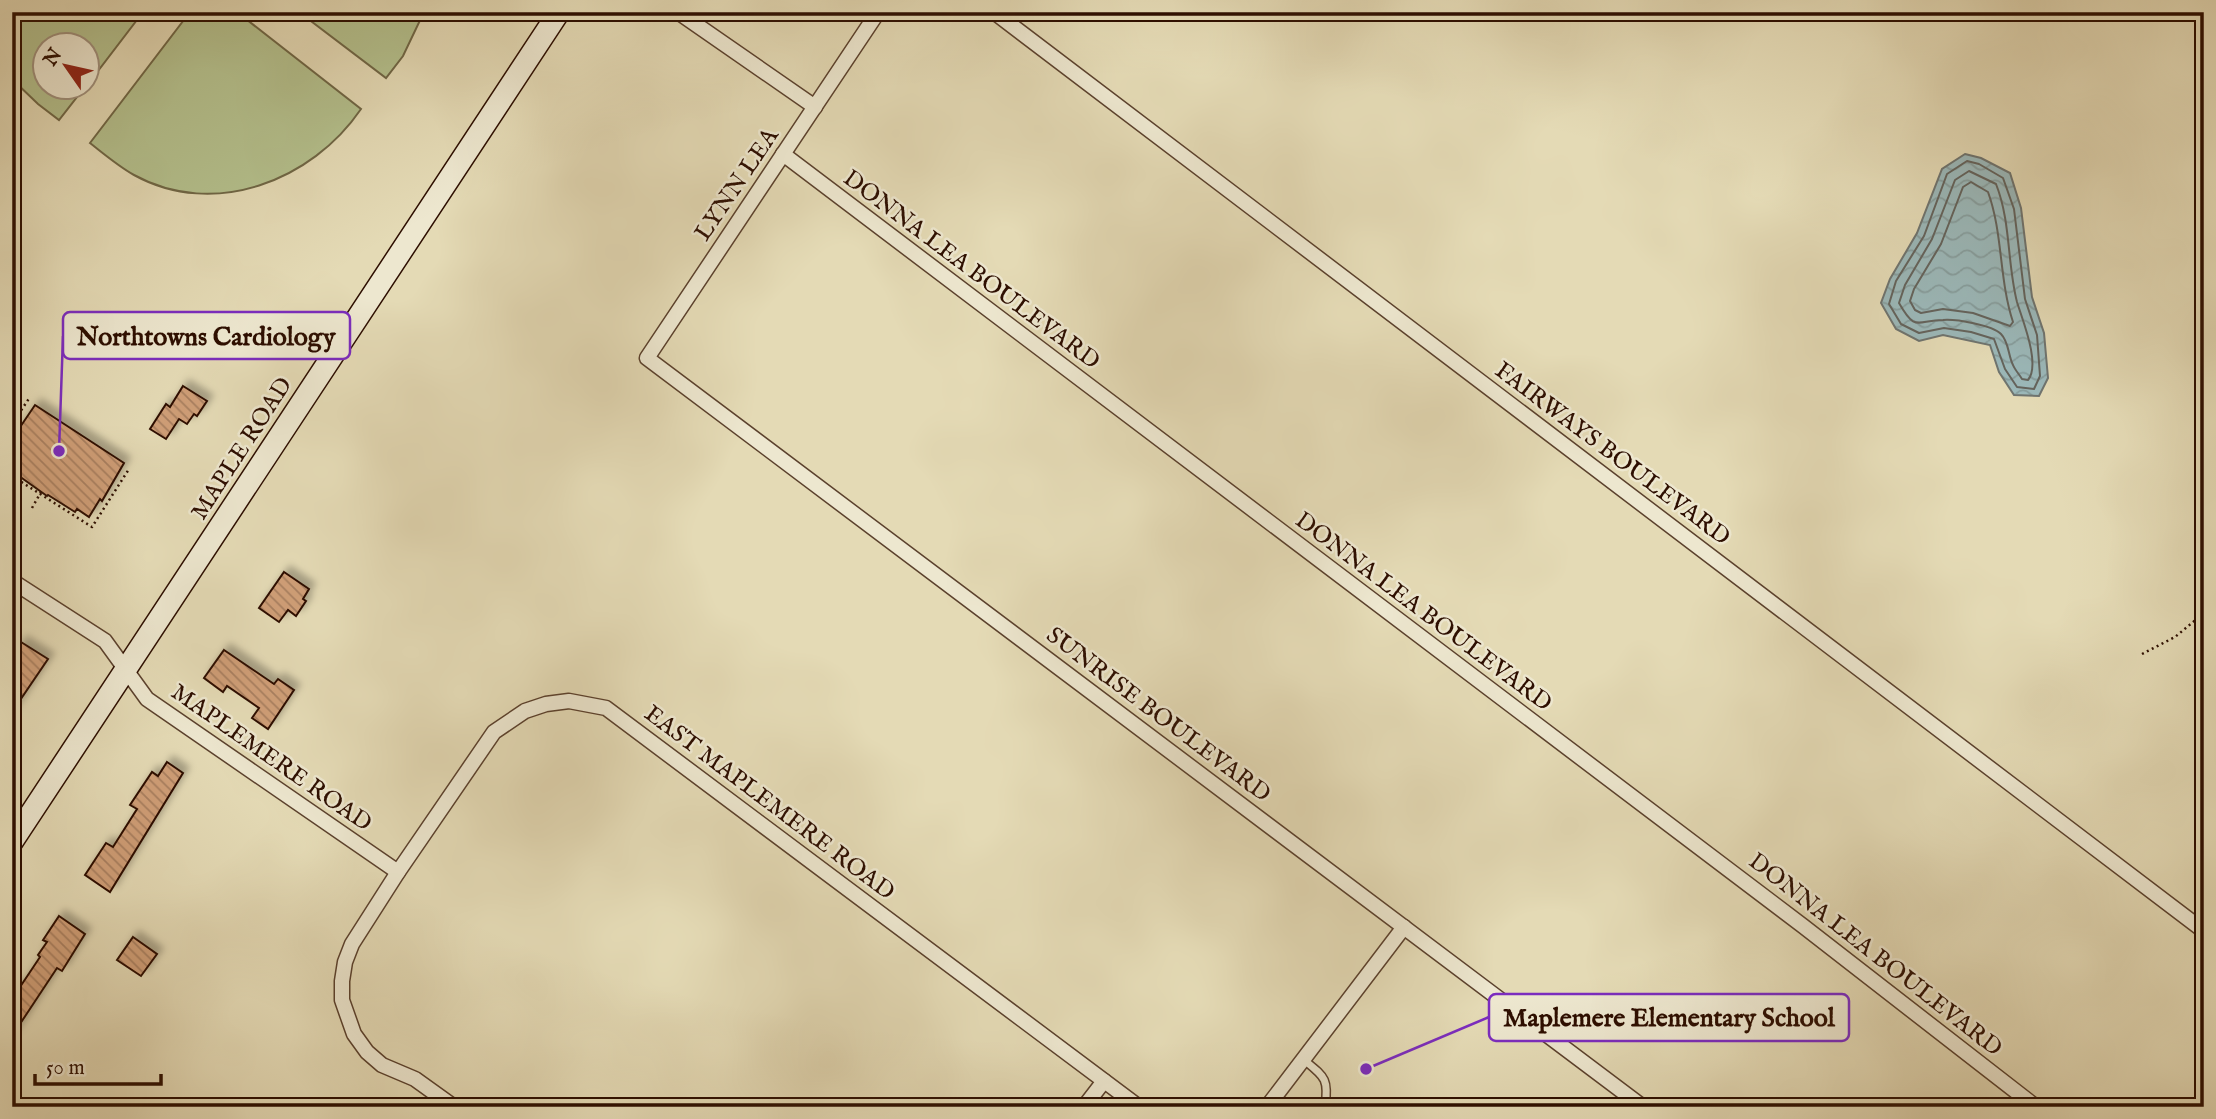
<svg xmlns="http://www.w3.org/2000/svg" width="2216" height="1119" viewBox="0 0 2216 1119" font-family="'IM FELL English',serif">
<defs>
<pattern id="water-waves" width="16" height="10" patternUnits="userSpaceOnUse" patternTransform="scale(1.75)"><rect width="16" height="10" fill="#9bb8b9"/><path d="M0 5q4-4 8 0t8 0" fill="none" stroke="#869d9d"/></pattern>
<pattern id="building-back-hatch" width="6" height="6" patternUnits="userSpaceOnUse" patternTransform="scale(1.75)"><rect width="6" height="6" fill="#cf9e77"/><path d="M-1 5l2 2M0 0l6 6M5-1l2 2" fill="none" stroke="#a87f5f"/></pattern>
<filter id="shadow"><feDropShadow dx="6" dy="-6" stdDeviation="3.5" flood-color="#0004"/></filter>
</defs>
<rect width="100%" height="100%" fill="#e4dab5"/>
<filter id="stains"><feTurbulence type="fractalNoise" baseFrequency=".00286" numOctaves="4"/><feColorMatrix values="0 0 0 0 .2 0 0 0 0 .09 0 0 0 0 .02 0 0 0 .5 -.17"/></filter>
<radialGradient id="worn" r=".72"><stop offset=".6" stop-color="#630" stop-opacity="0"/><stop offset="1" stop-color="#630" stop-opacity=".3"/></radialGradient>
<g fill="#b4c08d" stroke="#706746" stroke-width="2">
<path d="M12 12H143L88 84V46H46V88H84L59 120 38 104 12 79Z"/>
<path d="M190 12H237L361 109C312 181 214 219 134 175 118 166 104 154 90 143Z"/>
<path d="M299 12H424L403 56 386 78Z"/>
</g>
<path fill="url(#water-waves)" stroke="#6f746f" stroke-width="2" d="M1965 154 1981 158 2010 173 2021 208 2032 297 2044 333 2048 378 2039 396 2014 395 1999 372 1990 345 1943 335 1919 341 1896 329 1881 303 1890 279 1917 233 1942 169Z"/>
<g fill="none" stroke-linecap="round" stroke-linejoin="round">
<g stroke="#64635c" stroke-width="2">
<path d="M1967 161 1979 164 2003 178 2014 209 2025 299 2037 335 2040 376 2034 389 2017 387 2005 369 1994 339 1971 332 1944 328 1919 333 1901 324 1889 304 1896 281 1924 236 1947 174Z"/>
<path d="M1969 171 1996 184C2011 222 2007 263 2017 302 2022 319 2041 364 2028 380L2022 379C2019 374 2015 370 2013 365 2008 355 2009 342 2001 334 1992 325 1956 319 1943 320 1917 320 1916 333 1899 303L1905 285 1932 239 1955 180Z"/>
<path d="M1971 182 1988 192C2003 233 1999 280 2013 322L2010 326 1973 313 1943 309 1921 313 1915 310 1910 301 1914 289 1941 244 1963 187Z"/>
</g>
</g>
<g fill="url(#building-back-hatch)" stroke="#2d0e00" stroke-width="2" filter="url(#shadow)">
<path d="M183 386 207 401 197 416 194 414 187 424 179 419 166 439 150 429 166 404 170 407Z"/>
<path d="M35 405 124 463 102 501 100 499 89 517 77 509 75 512 48 495 47 496 12 471V439Z"/>
<path d="M284 572 309 589 303 599 306 601 296 616 288 610 279 622 259 608Z"/>
<path d="M21 642 48 659 12 712V656Z"/>
<path d="M224 650 274 684 278 679 294 690 268 729 252 718 259 708 227 686 223 692 204 678Z"/>
<path d="M167 762 183 773 110 892 85 875 106 843 113 847 137 809 130 805 152 772 158 776Z"/>
<path d="M59 916 85 934 62 971 57 968 12 1036V987L18 990 40 957 38 955 47 942 43 940Z"/>
<path d="M133 937 157 954 141 976 117 960Z"/>
</g>
<g fill="none" stroke-linecap="round" stroke-linejoin="round">
<g stroke="#5b412d" stroke-width="10">
<path id="lane" d="M1304 1060C1325 1077 1329 1079 1325 1107"/>
</g>
<g stroke="#5b412d" stroke-width="17">
<g id="street">
<path d="M678 12 815 107"/>
<path d="M878 12 647 358 1643 1107"/>
<path d="M994 12 2204 931"/>
<path d="M783 154 1803 926 2036 1107"/>
<path d="M12 581 105 641 147 699 398 872"/>
<path d="M454 1107 415 1079 382 1065 367 1052 354 1034 342 1000V981L345 962 352 944 398 872 494 732 525 711 546 704 569 701 606 708 1139 1107"/>
<path d="M1084 1107 1104 1081"/>
<path d="M1267 1107 1404 927"/>
</g>
</g>
<g stroke="#2d0e00" stroke-width="24">
<path id="secondary" d="M12 842 559 12"/>
</g>
<g stroke="#2d0e00" stroke-width="2.5" stroke-dasharray="2 3.5" stroke-linecap="butt">
<path d="M171 12 180 17 187 16 189 12"/>
<path d="M12 424 30 397"/>
<path d="M12 476 92 527 129 469"/>
<path d="M32 508 41 492"/>
<path d="M12 538 21 524"/>
<path d="M2142 654 2175 637 2204 613"/>
</g>
<use href="#lane" stroke="#ede7cf" stroke-width="7"/>
<use href="#street" stroke="#ede7cf" stroke-width="14"/>
<use href="#secondary" stroke="#ede7cf" stroke-width="21"/>
</g>
<g text-anchor="middle" stroke-width="5" stroke-linejoin="round" paint-order="stroke">
<g font-size="24" fill="#2d0e00" stroke="#ede7cf">
<text transform="translate(736 184) rotate(-56)" y="8">LYNN LEA</text>
<text transform="translate(972 269) rotate(37)" y="8">DONNA LEA BOULEVARD</text>
<text transform="translate(241 448) rotate(-57)" y="8">MAPLE ROAD</text>
<text transform="translate(1613 453) rotate(37)" y="8">FAIRWAYS BOULEVARD</text>
<text transform="translate(1424 611) rotate(37)" y="8">DONNA LEA BOULEVARD</text>
<text transform="translate(1159 714) rotate(37)" y="8">SUNRISE BOULEVARD</text>
<text transform="translate(272 757) rotate(35)" y="8">MAPLEMERE ROAD</text>
<text transform="translate(770 802) rotate(37)" y="8">EAST MAPLEMERE ROAD</text>
<text transform="translate(1876 954) rotate(38)" y="8">DONNA LEA BOULEVARD</text>
</g>
</g>
<path fill="none" stroke="#7b2cbf" stroke-width="2.5" d="M59 451L63 336M1366 1069L1489 1017"/>
<g fill="#7b2cbf" stroke="#ede7cf" stroke-width="2.5">
<circle cx="59" cy="451" r="7"/>
<circle cx="1366" cy="1069" r="7"/>
</g>
<g fill="#ede7cf" stroke="#7b2cbf" stroke-width="2.5">
<rect x="63" y="312" width="287" height="47" rx="7"/>
<rect x="1489" y="994" width="360" height="47" rx="7"/>
</g>
<g font-size="26" text-anchor="middle" font-weight="bold" fill="#2d0e00">
<text x="206" y="345">Northtowns Cardiology</text>
<text x="1669" y="1026">Maplemere Elementary School</text>
</g>
<rect width="2216" height="1119" fill="none" stroke="#e4dab5" stroke-width="42"/>
<rect x="14" y="14" width="2188" height="1091" fill="none" stroke="#2d0e00" stroke-width="3.5"/>
<rect x="21" y="21" width="2174" height="1077" fill="none" stroke="#2d0e00" stroke-width="2"/>
<g transform="translate(66 66) rotate(304)"><circle r="33" fill="#ede7cf" stroke="#a0907c" stroke-width="2"/>
<path d="M0-5L12 26L0 18L-12 26Z" fill="#8f2418"/>
<text y="-10" font-size="19" font-weight="bold" text-anchor="middle" fill="#2d0e00">N</text>
</g>
<path d="M35 1074v10h126v-10" fill="none" stroke="#2d0e00" stroke-width="3.5"/>
<text x="46" y="1074" font-size="21" fill="#2d0e00" stroke="#ede7cf" stroke-width="5" paint-order="stroke">50 m</text>
<rect width="100%" height="100%" filter="url(#stains)"/>
<rect width="100%" height="100%" fill="url(#worn)"/>
</svg>
